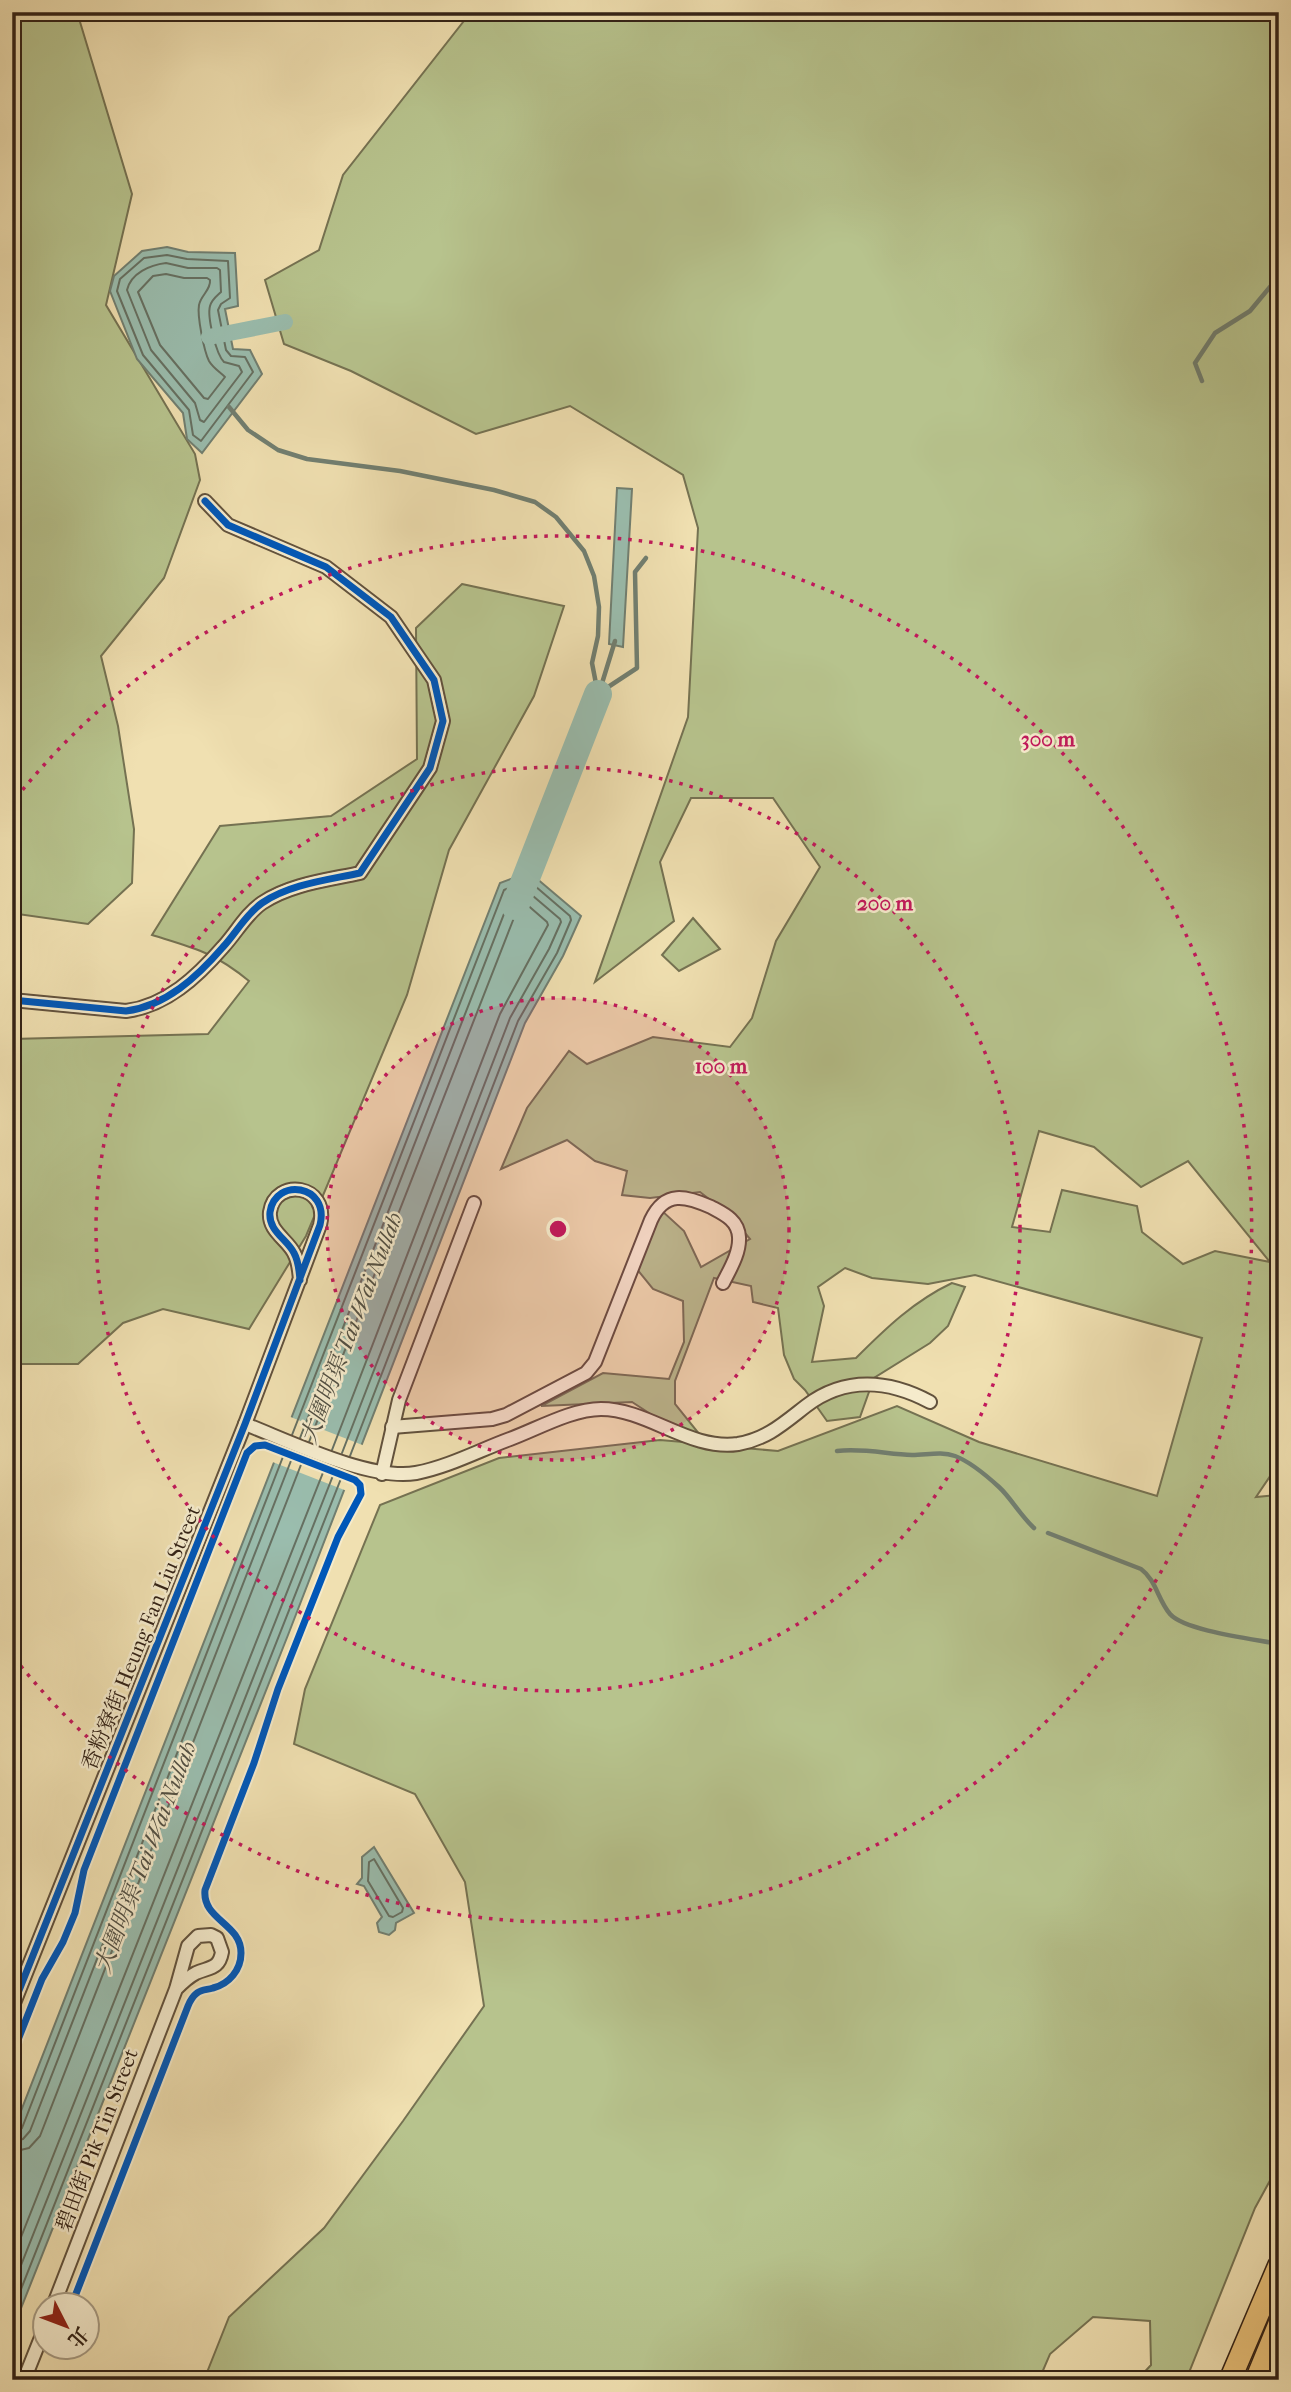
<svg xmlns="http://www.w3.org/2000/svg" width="1291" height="2392" viewBox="0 0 1291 2392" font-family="'IM FELL French Canon','Noto Serif TC',serif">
<rect width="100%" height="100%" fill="#f0e0b1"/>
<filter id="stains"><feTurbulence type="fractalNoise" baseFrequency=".00286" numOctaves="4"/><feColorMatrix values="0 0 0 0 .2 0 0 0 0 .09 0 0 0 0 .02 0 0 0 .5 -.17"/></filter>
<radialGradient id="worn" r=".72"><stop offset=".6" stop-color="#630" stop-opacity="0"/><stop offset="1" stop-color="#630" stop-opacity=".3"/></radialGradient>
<g fill="#b7c38d" stroke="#757252" stroke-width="2" fill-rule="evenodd">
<path d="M12 12H77L132 194 106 305 195 454 200 480 164 578 101 656 118 726 134 829 132 883 88 924 18 914 12 917Z"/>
<path d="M471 12H1279V1463L1256 1497 1279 1495V2164L1255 2208 1186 2380H1137L1151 2365 1150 2321 1093 2317 1050 2354 1041 2375 1043 2380H204L229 2317 324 2228 403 2121 484 2006 465 1882 415 1794 294 1744 305 1689 380 1505 499 1458 660 1440 695 1443 632 1402 541 1406 603 1373 669 1379 684 1342 683 1301 653 1289 632 1263 660 1209 684 1231 701 1267 750 1239 731 1216 700 1192 650 1198 622 1195 627 1171 595 1161 567 1140 501 1169 527 1108 569 1051 587 1064 653 1037 730 1047 752 1018 776 941 820 867 773 798H691L660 862 674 921 595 982 688 717 698 528 683 475 570 406 476 434 351 371 284 344 265 280 319 250 343 175ZM1039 1131 1094 1147 1141 1187 1188 1161 1270 1262 1215 1251 1183 1264 1142 1232 1137 1206 1062 1190 1050 1232 1012 1227ZM845 1268 872 1278 928 1284 975 1275 1202 1338 1157 1496 979 1442 897 1406 778 1451 708 1445 675 1404V1381L714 1278 751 1286 753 1302 778 1308 784 1355 794 1379 805 1390 827 1421 860 1417 874 1378 930 1343 948 1326 965 1287 952 1283C914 1301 886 1328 856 1358L812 1362 824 1306 818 1287Z"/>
<path d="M462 584 564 606 534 696 449 850 407 995 306 1236 249 1329 163 1309 123 1323 78 1364H12V1039L208 1034 249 981C214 952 194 948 152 935L220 826 331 816 417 759 416 628Z"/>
<path d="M693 918 720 949 679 971 662 955Z"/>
</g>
<g fill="#9abdae" stroke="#717f71" stroke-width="2">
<path d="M167 247 188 252 235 253 238 306 225 309 233 349 250 350 262 374 202 453 187 439 183 413 137 359 110 291 114 276 142 251Z"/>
<path d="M617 488 632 489 623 647 609 644Z"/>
<path d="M529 872 581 916 563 956 525 1023 288 1635 12 2331V2134L500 883Z"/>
<path d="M374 1847 414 1913 396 1923 395 1930 389 1935 379 1932 377 1923 382 1917 364 1886 357 1884 362 1878V1857Z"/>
</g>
<path fill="#f0e0b1" d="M288 1416 365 1446 347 1491 270 1461Z"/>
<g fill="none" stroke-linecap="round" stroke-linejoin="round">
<g stroke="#667062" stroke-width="2">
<path d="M167 255 187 259 228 261 230 298 221 304 218 310 226 350 231 356 245 357 253 372 201 441 193 435 189 410 143 355 117 291 120 279 144 258Z"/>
<path d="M166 263 188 268H217L220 270 221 292C217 296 212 299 210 306 207 317 216 354 224 362L239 366 242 372 204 422 200 420 195 403 151 350 127 290C131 273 150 265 166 263Z"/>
<path d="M166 274 184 278H207L210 280C211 290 201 295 199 305 197 316 204 351 209 361 213 368 220 372 225 377L208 399 204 398 160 345 138 292 153 276Z"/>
<path d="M292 1435 504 890 528 880 570 916 571 920 557 953 518 1021 350 1456"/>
<path d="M300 1438 511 896 526 890 560 919 561 922 549 949 510 1018 342 1453"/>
<path d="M309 1442 519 905 524 902 547 922 548 925 500 1014 332 1450"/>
<path d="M374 1859 403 1908 402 1912 393 1917 389 1916 368 1881 369 1862Z"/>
<path d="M12 2133 18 2132 22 2128 286 1449"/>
<path d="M12 2142 23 2139 30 2131 294 1453"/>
<path d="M12 2152 29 2148 40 2136 304 1457"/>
<path d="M12 2260 326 1465"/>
<path d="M12 2288 336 1468"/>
<path d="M12 2312 344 1471"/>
</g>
<g stroke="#717f71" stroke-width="4.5">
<path d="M1202 381 1195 363 1215 333 1250 311 1279 276"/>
<path d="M229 407 248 430 278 450 307 459 400 471 494 490 535 502 556 517 584 551 594 576 599 607 598 636 592 663 598 694"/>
<path d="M599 693 615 641"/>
<path d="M599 693 637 668 635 572 646 558"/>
<path d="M837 1451C863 1448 887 1454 912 1455 927 1455 941 1451 955 1456 971 1462 987 1476 999 1487 1011 1498 1020 1515 1034 1528"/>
<path d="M1048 1533 1141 1569C1156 1580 1158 1600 1170 1614 1185 1631 1254 1639 1279 1644"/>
</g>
<path stroke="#9abdae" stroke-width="16" d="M209 337 285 322"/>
<path stroke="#9abdae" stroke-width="28" d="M515 906 598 694"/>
<g stroke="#62523d" stroke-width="16">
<g id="minor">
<path d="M12 1000 126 1011C166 1006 197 977 223 947 236 933 246 914 262 903 290 884 328 880 360 873L430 768 443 721 434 680 391 617 326 567 228 525 205 501"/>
<path d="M245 1424C289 1441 370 1481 416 1473 448 1467 480 1450 510 1439 537 1429 572 1409 601 1409 648 1409 690 1451 738 1444 767 1439 784 1423 806 1406 845 1376 889 1380 930 1402"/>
<path d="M392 1427 492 1419 506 1415 586 1373 595 1362 651 1220C665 1190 686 1196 711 1207 724 1214 738 1220 739 1237 740 1253 730 1269 723 1283"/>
<path d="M382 1474 399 1400 474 1203"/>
<path d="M12 2008 245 1424 320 1225C330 1184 275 1177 270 1212 268 1231 287 1239 294 1253 299 1262 299 1271 300 1280"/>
<path d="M54 2304 176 1989 188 1946 198 1936 211 1935 217 1938 222 1952C219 1969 210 1967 196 1973 188 1977 182 1983 176 1989"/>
<path d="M24 2380 46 2325"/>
</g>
</g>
<g stroke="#332216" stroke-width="24">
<g id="trunk">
<path d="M1230 2380 1279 2265"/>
<path d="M1256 2380 1279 2324"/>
</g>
</g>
<use href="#minor" stroke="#f5ebcc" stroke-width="12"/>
<use href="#trunk" stroke="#e8c078" stroke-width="21"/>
<g stroke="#f5ebcc" stroke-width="11">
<g id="cycleway">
<path d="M12 1000 126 1011C166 1006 197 977 223 947 236 933 246 914 262 903 290 884 328 880 360 873L430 768 443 721 434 680 391 617 326 567 228 525 205 501"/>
<path d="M12 2008 245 1424 320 1225C330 1184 275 1177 270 1212 268 1231 287 1239 294 1253 299 1262 299 1271 300 1280"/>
<path d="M12 2055 42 1979 63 1942 75 1913 84 1870 247 1453 255 1446 265 1445 355 1480 360 1485 361 1494 338 1537 278 1689 254 1763 205 1890C202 1920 241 1923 241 1953 241 1970 229 1984 213 1988 207 1990 202 1989 197 1993 193 1996 190 2001 188 2006L72 2304"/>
</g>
</g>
<use href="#cycleway" stroke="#0057b8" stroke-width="7"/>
</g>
<circle cx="558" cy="1229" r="231" fill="#c2185b" fill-opacity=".12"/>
<g fill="none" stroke="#c2185b" stroke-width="3.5" stroke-dasharray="3.5 7">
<circle cx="558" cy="1229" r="231"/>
<circle cx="558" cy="1229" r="462"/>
<path d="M16 798A693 693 0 1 1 16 1660"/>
</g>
<g text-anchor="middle" stroke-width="5" stroke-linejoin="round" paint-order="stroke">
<g font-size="21" fill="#332216" stroke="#f5ebcc">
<text transform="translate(141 1638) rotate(-68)" y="7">香粉寮街 Heung Fan Liu Street</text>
<text transform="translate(97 2140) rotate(-69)" y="7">碧田街 Pik Tin Street</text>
</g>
<g font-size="23" font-style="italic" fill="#525044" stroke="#f5ebcc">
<text transform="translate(351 1328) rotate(-69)" y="8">大圍明渠 Tai Wai Nullah</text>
<text transform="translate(145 1857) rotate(-69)" y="8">大圍明渠 Tai Wai Nullah</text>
</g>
</g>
<circle cx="558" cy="1229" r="10" fill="#c2185b" stroke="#f5ebcc" stroke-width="3.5"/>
<g font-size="21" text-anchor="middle" font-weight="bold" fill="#c2185b" stroke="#f5ebcc" stroke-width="5" stroke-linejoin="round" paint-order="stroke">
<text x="1048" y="746">300 m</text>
<text x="885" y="910">200 m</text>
<text x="721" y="1073">100 m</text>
</g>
<rect width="1291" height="2392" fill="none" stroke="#f0e0b1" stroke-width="42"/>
<rect x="14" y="14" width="1263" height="2364" fill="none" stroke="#332216" stroke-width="3.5"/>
<rect x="21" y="21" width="1249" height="2350" fill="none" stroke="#332216" stroke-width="2"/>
<g transform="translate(66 2326) rotate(132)"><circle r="33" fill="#f5ebcc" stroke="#a79b83" stroke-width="2"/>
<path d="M0-5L12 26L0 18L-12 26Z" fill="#8f2418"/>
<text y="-10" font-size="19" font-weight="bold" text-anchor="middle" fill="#332216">北</text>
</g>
<rect width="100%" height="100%" filter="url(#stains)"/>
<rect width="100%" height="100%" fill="url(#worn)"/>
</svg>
